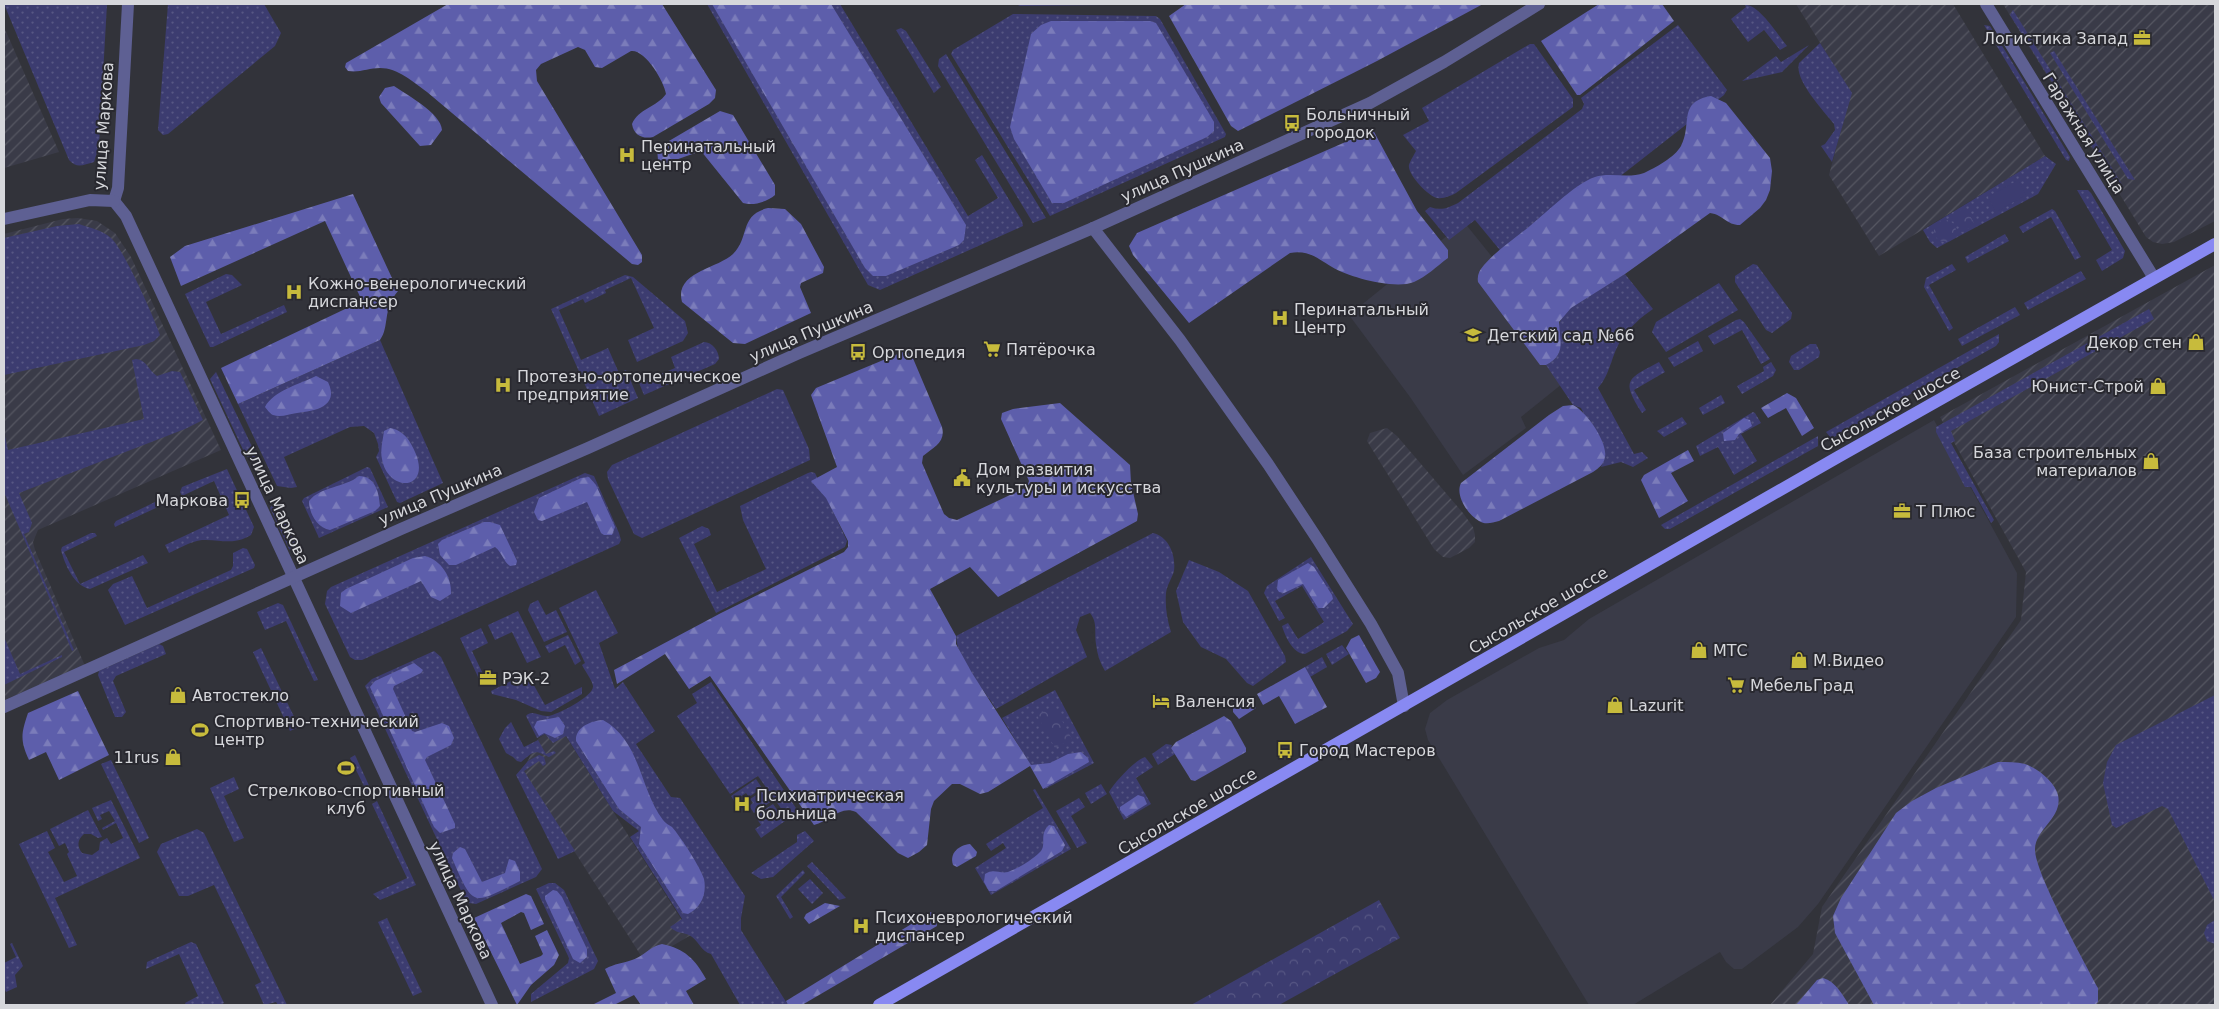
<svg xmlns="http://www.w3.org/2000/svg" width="2219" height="1009" viewBox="0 0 2219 1009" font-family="'DejaVu Sans',sans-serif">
<defs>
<pattern id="industrial-furrows" width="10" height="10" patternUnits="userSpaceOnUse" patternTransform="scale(1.25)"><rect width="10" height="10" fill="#3a3b48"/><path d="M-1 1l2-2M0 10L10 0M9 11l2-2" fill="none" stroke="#565762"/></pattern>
<pattern id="grass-dots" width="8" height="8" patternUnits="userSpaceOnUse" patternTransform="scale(1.25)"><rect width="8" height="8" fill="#3c3c70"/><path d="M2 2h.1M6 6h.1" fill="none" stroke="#575784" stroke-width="1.8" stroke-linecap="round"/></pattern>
<pattern id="forest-firs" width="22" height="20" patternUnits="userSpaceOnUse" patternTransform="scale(1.25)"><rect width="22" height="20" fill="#5d5eab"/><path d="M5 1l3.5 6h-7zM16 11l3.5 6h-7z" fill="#7b7cba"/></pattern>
<pattern id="park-crowns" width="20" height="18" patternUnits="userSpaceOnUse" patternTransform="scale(1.25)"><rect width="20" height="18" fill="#3c3c70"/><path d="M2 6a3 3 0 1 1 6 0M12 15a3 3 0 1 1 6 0" fill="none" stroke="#575784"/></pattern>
</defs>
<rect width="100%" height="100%" fill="#32333a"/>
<g fill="#3a3b48">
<path d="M1464 222 1497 263 1597 356 1521 417 1526 428 1463 475 1410 397 1349 315Z"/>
<path d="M1934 420 2017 573 2016 617 1818 904 1798 927 1742 969H1734L1726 962 1720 952 1633 1005H1589L1428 740 1425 729 1430 713 1447 700 1539 648 1564 640 1589 619Z"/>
</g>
<g fill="url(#industrial-furrows)">
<path d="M1796 4H1953L2045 156 1879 256 1829 175 1851 93Z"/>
<path d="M2003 4H2215V221L2174 242 2162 244 2153 242 2146 237Z"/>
<path d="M4 27 59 152 4 168Z"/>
<path d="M78 218 97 221 115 233 131 257 221 450 38 530 33 542 35 550 85 666 4 700V234L63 219Z"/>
<path d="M2215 265V1005H1770L1813 954 1822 907 2021 620 2026 572 1940 417Z"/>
<path d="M1387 428 1397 436 1463 513 1473 527 1475 535V542L1469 548 1450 558 1443 557 1434 549 1367 441 1370 433Z"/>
<path d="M545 734 565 735 691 935 645 962 523 771 538 739Z"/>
</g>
<g fill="url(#grass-dots)">
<path d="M4 4H107L99 146 94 162C83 165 77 169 69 160Z"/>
<path d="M168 4H264L281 33 275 46 168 134 163 135 158 130Z"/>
<path d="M707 4H840L968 216 998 198 975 160 982 155 1022 221 1023 226 880 290 868 285Z"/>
<path d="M1016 4H1113L1109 5 1020 6Z"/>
<path d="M1745 5C1759 4 1778 35 1787 46L1780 50 1764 30 1748 42 1731 19 1746 7Z"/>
<path d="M2013 10 2123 186 2116 185 2010 15Z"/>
<path d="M1013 14 1156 16 1160 19 1226 134 1225 137 1050 216 951 54 953 50Z"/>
<path d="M1678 25 1727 90 1724 95 1485 282 1504 255 1475 220 1449 240 1425 211 1430 207C1441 211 1448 208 1458 203L1582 109 1584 104 1581 98Z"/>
<path d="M1984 25 1990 26 2070 157 2069 161 2066 160Z"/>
<path d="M901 28 906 31 941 87 934 93 896 30Z"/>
<path d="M1820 43 1852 93 1832 162 1821 146 1825 144 1835 130 1834 124C1823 110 1794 80 1799 63Z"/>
<path d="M1530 44H1534L1573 99V107L1456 193C1450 196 1444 199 1437 198 1428 196 1407 174 1409 165 1410 161 1414 155 1416 151L1403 135 1429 121 1422 108Z"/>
<path d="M1809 45 1782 72 1742 81 1776 56 1781 62Z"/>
<path d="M2054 51 2135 180 2128 179 2050 53Z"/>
<path d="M946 54 1046 218 1033 223 938 66 939 59Z"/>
<path d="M2045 156 2056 164 2038 194 1937 248 1930 242 1923 230Z"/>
<path d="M2077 190H2088L2091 193 2125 251 2123 258 2102 271 2096 260 2112 250Z"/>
<path d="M2052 209 2055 211 2081 257 2075 260 2051 217 2023 233 2019 227Z"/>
<path d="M79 224C90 228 102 230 111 238 123 248 154 317 160 335L154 341 144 345 4 375V238L57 226Z"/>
<path d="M2005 234 2009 241 1968 263 1965 257Z"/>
<path d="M1753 264 1757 265 1792 313 1791 319 1772 333 1766 330 1735 282V276Z"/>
<path d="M1952 264 1956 270 1929 285 1953 328 1949 331 1924 287 1926 278Z"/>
<path d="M2081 271 2086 279 2028 310 2024 303Z"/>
<path d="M226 274 232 275 242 285 206 302 221 334 284 305 287 312 213 347H210L185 294Z"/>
<path d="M1625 274 1653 309C1641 317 1629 328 1622 339 1611 354 1611 374 1598 388L1634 454 1642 452 1648 458 1633 467 1621 462 1601 467 1605 457 1581 408 1573 405 1546 365C1574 351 1549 333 1564 315 1576 299 1608 285 1625 274Z"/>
<path d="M625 275 633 277 685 321 688 333 683 341 637 362 628 340 654 328 631 278 605 290 606 293 585 303 583 299 559 310 581 360 608 348 619 373 626 370 638 398 599 416 551 309Z"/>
<path d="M1719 283 1738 310 1666 352 1652 332 1656 322Z"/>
<path d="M2015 307 2020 315 1962 346 1958 339Z"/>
<path d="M2149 309 2154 319 1951 431 1955 441 1951 443 1994 520 1991 523 1971 487H1965L1936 432V427Z"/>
<path d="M1736 320 1740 319 1744 322 1770 359 1761 364 1742 330 1714 345 1708 336Z"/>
<path d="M1999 334V342L1996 346 1834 437H1830L1826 432Z"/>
<path d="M380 340 443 483 400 503 397 502 376 457 379 451 378 444 374 433 364 426 350 427 284 457 297 487 291 488 277 486 238 404Z"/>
<path d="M1698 341 1703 351 1674 367 1668 358Z"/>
<path d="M704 342C712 342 719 351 719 359L715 364 644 395 639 383 675 368 671 357Z"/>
<path d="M1810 344H1816L1820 352 1819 357 1799 370H1794L1789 362 1791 356Z"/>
<path d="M136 359C147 360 148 370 157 376L172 371 180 372 203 420 185 429 19 493 32 523 29 532 24 534 74 650 72 651 4 492V432L8 450 144 419 132 360Z"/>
<path d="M1659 362 1665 372 1634 390 1646 410 1642 413C1620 379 1628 379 1659 362Z"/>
<path d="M1771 362 1776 370 1773 376 1742 394 1737 386 1764 371 1763 367Z"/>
<path d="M216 372 261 465 246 456 210 379Z"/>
<path d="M777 389 783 390 809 449 810 460 642 538 634 534 608 479 607 472 612 465Z"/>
<path d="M1721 395 1725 403 1703 415 1699 408Z"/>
<path d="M1753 412 1755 413 1761 423 1741 434 1757 461 1734 475 1718 447 1700 456 1696 446Z"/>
<path d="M1682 417 1687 424 1664 437 1657 431Z"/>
<path d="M1818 436V446L1670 529H1665L1661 525Z"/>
<path d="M367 467 370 468 388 507 319 538 302 501 304 498Z"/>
<path d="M227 469 254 527 251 535C233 546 221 539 202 540 191 541 178 549 169 553L165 545 229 515 214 481 182 496 180 492 182 487Z"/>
<path d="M811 472 815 473 847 541 845 547 716 613 679 538 702 526 709 529 711 535 694 544 717 592 766 569 743 520 740 506 808 473Z"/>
<path d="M585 473 594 476 619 533 621 540 619 544 362 660H355L350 657 325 604 327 591 331 587Z"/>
<path d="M168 498 171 501 115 527 114 524 116 521 155 502Z"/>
<path d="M276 500 299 549 293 551 289 549 270 508Z"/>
<path d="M91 533H95L97 536 64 552 80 584 143 555 148 563 90 589C74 586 65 565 61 550L62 547Z"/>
<path d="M1153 533C1169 537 1176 555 1174 571 1172 578 1167 585 1166 593 1165 607 1167 619 1171 632L1105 671C1100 663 1097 654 1096 644 1094 632 1098 623 1090 613L1080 617 1076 630 1087 657 996 709C984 689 957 660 956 636Z"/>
<path d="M243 548 247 549 255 565 254 568 125 625 108 590 113 584 132 576 147 608 231 570 233 566V553Z"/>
<path d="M1311 557 1353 624 1347 631 1305 654C1293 654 1285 636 1282 626L1288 623 1298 639 1324 622 1302 586 1275 601 1285 618 1279 621 1264 593 1267 586Z"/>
<path d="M1189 560 1219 572 1248 591 1285 656 1286 662 1253 686 1247 683 1226 659 1201 647 1183 622 1176 591Z"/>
<path d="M596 590 618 633 599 643 615 689 623 682 655 731 636 744 671 797 680 798 745 896 741 918V930L788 1005H740L711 954C701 952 698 939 689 935 681 932 676 933 670 927L682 919 630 837 639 831 613 811 566 736 553 743 545 734 537 738 526 716C532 709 540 717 548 716 557 715 594 696 593 686 592 680 585 671 582 665L585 663 559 608Z"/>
<path d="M538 600 546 615 556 610 567 632 544 642 528 610 530 604Z"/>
<path d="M278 603 283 605 318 680 314 681 286 621 265 630 257 612Z"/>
<path d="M518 611 541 657 527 663 512 632 495 640 488 625Z"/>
<path d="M481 628 488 643 472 651 484 676 479 679 460 638Z"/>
<path d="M568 635 581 661 575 665 565 645 549 653 545 646Z"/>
<path d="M4 637 20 674 62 655V657L4 685Z"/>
<path d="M159 644 163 646 166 654 116 676 113 681 126 712 122 717H115L98 675 99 671Z"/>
<path d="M1342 645 1349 654 1332 665 1326 654Z"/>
<path d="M261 648 299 727 290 731 253 652Z"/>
<path d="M434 651 441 657 542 869 536 877 476 904 469 903 465 899 365 686 372 679Z"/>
<path d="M1322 657 1327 667 1310 677 1305 667Z"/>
<path d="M527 673 545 705 582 687V694L551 712 541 711 516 700 492 694 491 691Z"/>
<path d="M711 682 800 814 790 821 758 776 730 794 677 716 697 703 692 694Z"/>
<path d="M1055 690 1094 763 1045 789 1002 718Z"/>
<path d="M2215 695V902L2168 809 2162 806 2116 828 2112 825 2103 783 2107 762 2116 745Z"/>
<path d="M511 722 524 747 538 740 546 754 554 751 556 753 549 757C534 749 534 751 521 762L517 761 513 757 506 753 499 739 505 728Z"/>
<path d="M1166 744 1172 745 1171 748 1175 754 1158 765 1152 754Z"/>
<path d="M355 755 372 792 368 794 350 758Z"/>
<path d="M539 755 544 757 546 764 543 766 539 761 524 771 575 851 558 859 516 775 528 761Z"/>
<path d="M1145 757 1153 767 1136 778 1151 804 1124 820 1109 792C1114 783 1135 760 1145 757Z"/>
<path d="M111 760 149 838 139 843 101 764Z"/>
<path d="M234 777 239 789 224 796 244 838 234 842 210 788Z"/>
<path d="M756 779 762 788 749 797 746 793 734 801 731 796Z"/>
<path d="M1101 784 1107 794 1091 804 1085 793Z"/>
<path d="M1035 789 1071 849 991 895 975 868 1006 848 1003 843 991 851 986 844 1043 808 1033 790Z"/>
<path d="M764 790 772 801 754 813 749 806 753 803 750 799Z"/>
<path d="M1079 798 1085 807 1071 816 1087 843 1077 848 1056 811Z"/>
<path d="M111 800 140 858 55 898 77 945 69 948 19 844 47 831 55 848 48 852 64 882 77 876 67 854 69 852 65 843 59 846 50 829 88 810 102 837 98 838 91 834H84C77 840 77 846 82 853L92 855 99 850 100 842 107 838 111 844 123 838 116 823 103 830 102 828 115 821 109 811 100 815 102 819 98 821 92 808Z"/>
<path d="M377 801 416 885 380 900 373 894 407 878 372 804Z"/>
<path d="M773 804 785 821 761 838 755 829 761 825 755 816Z"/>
<path d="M197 829 204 833 287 1005H278L276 1002 264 1005 255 985 261 982 214 885 188 896H179L157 852 161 844Z"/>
<path d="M805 831 814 841 773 877 761 879 751 873 797 842V835Z"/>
<path d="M812 862 846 898 839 900 807 866Z"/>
<path d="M803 870 805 873 781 897 793 917 790 919 776 896Z"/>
<path d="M810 879 823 893 812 904 798 889Z"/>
<path d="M549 883H555L564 890 598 961 594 969 531 1002V994L568 963 569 958 536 889Z"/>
<path d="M387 918 422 992 413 996 378 922Z"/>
<path d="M2215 920V944L2207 941 2204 933 2207 925Z"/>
<path d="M191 942 196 944 224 1003 220 1005H186L185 1003 198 996 179 954 146 969 147 962Z"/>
<path d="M12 943 23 966 15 975 17 987 6 992 4 988V963L16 957 10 944Z"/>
</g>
<g fill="url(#forest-firs)">
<path d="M448 4H662L716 90 715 98 709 104 653 137C643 139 634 136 632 124 638 109 657 107 666 94 664 81 645 49 631 51L602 68 595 67 585 50 578 47 541 64 536 70 537 81 642 255V262L638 265 632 264 427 92C413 82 398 68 380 68 369 68 359 73 348 71L345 67 346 63Z"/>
<path d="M712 4H831L966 225 964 240 959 245 886 276H873L865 268Z"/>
<path d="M1186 4H1483L1377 61 1238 131 1231 126 1169 16Z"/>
<path d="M1599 4H1662L1674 21 1580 95H1577L1541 41Z"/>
<path d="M1051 21H1150L1156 23 1214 122V131L1207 137 1064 203H1052L1014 139 1010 127 1031 34 1041 25Z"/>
<path d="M394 86C407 95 441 113 442 130L431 145 420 146 381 103 379 97 385 88Z"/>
<path d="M1711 96 1726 103 1770 158 1772 171 1770 190 1766 200 1760 208 1740 225C1726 225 1724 215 1710 213L1625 274 1571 308 1559 322C1560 342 1566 355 1546 365H1540L1478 282C1477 275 1479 271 1484 265 1495 252 1511 241 1525 230 1543 216 1574 184 1595 177 1610 172 1628 179 1644 173 1655 168 1675 157 1681 146 1693 124 1677 102 1711 96Z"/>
<path d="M720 111 733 115 775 185V195C767 202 753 206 743 203L701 151 664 164 658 160 657 148Z"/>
<path d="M1373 130 1417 211 1448 250V258C1437 266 1426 277 1414 282 1395 290 1348 277 1332 267 1317 258 1309 250 1290 253L1189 323 1133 255 1129 246 1137 233Z"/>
<path d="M353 194 398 291C382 310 390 326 380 340L238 404 221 368 362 301 325 221 181 286 170 257 185 246Z"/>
<path d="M768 208 785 209 801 224 824 267 823 273 801 283 800 287 811 313 745 344 733 343 682 302C674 272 717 269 733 254 750 237 739 215 768 208Z"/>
<path d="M905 351 912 356 942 427C946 442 934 447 923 456L922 463 944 514 949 518 957 520 1027 487 1029 481 1001 419 1002 413 1013 409 1060 403 1130 465 1131 483 1138 514 1137 521 998 597 970 567 930 589 956 636V644L972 673 1031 765 1050 763 1068 754 1081 752 1088 758 1089 762 1043 789 1030 766 988 792 980 794 960 784H952L934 801 931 809 927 845 919 852 908 858 898 853 856 812C840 805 829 822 814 825L710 676 689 689 665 654 617 684 614 670 721 613 844 552 848 547V541L826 498 811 481 837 467 811 395 816 388Z"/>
<path d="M316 376 328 382C340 407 314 411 297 413 289 414 281 418 273 415 270 414 267 409 265 407 273 391 300 384 316 376Z"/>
<path d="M1787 393 1796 398 1814 428 1802 436 1786 408 1768 418 1761 408Z"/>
<path d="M1573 405C1585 410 1608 442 1605 457 1604 464 1599 468 1593 472L1499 521C1492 523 1485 525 1479 521 1467 514 1455 495 1461 483L1549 415 1563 406Z"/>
<path d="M1744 418 1750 420 1752 426 1739 434 1735 440 1724 441 1723 433Z"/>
<path d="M390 428C399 429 407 436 411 444 438 491 388 495 382 459 380 451 383 439 384 431Z"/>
<path d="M1688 450 1694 461 1671 473 1688 501 1659 518 1641 480 1644 475Z"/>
<path d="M359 476C375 476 379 492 380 506L375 511 330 530C317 528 309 513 309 501 321 486 344 488 359 476Z"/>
<path d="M589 477 596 485 615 527 612 535H604L601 533 587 502 542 521 538 520 534 512 539 498 581 478Z"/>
<path d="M484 522H490L500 525 517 561 516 565 510 566C503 561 502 552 495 547L456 565H449L440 555 438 544 442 540Z"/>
<path d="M425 556C441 560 452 577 451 594L440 601 431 597 421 581 351 613 340 606 341 593 346 589 413 558Z"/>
<path d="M1308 563 1314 567 1332 595 1333 599 1324 608H1318L1303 584 1284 593 1279 592 1277 589 1278 580Z"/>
<path d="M1359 635 1380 672 1376 678 1366 683 1346 648 1351 639Z"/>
<path d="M414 663 423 670 421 673 394 686 393 689 412 731 415 732 442 723 449 726 454 738 451 745 427 757 425 760 455 824V828L440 833 434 827 370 687 375 681Z"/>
<path d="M1305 667 1327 707 1295 724 1279 696 1263 705 1257 694Z"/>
<path d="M78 691 109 755 59 780 46 752 29 760C20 740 21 734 28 713Z"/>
<path d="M1250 698 1256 708 1239 719 1233 712V708Z"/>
<path d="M1224 716 1231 721 1246 748V752L1195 781 1191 780 1171 748 1176 742Z"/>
<path d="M559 717 565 726 563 734 555 738 544 733 539 736 534 727 537 721Z"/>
<path d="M603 720C641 741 639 788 663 820 665 823 669 825 672 827 680 836 701 868 704 879 707 894 701 908 688 914L683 913 639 844 641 827 619 809 576 741C575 727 591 721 603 720Z"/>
<path d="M1998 762C2007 762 2017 762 2025 764 2037 768 2055 782 2058 795 2063 818 2036 828 2035 849 2034 871 2085 963 2098 988V1002L2095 1005H1874L1835 933 1833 916 1841 898 1896 813 1912 801 1936 788Z"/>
<path d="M1138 795 1144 797 1147 804 1126 817 1120 810V807Z"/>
<path d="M1049 825 1054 826 1065 845 1062 851 996 891H989L984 882 985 874C994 868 999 874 1008 872 1017 869 1032 860 1039 853 1048 846 1038 835 1049 825Z"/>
<path d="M970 844 977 852 976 856 957 867 953 865C949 853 959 845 970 844Z"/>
<path d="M460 847 465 849 482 882 505 873 509 859 515 861 520 872V881C472 905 474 909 452 858L453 853Z"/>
<path d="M553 890 557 891 562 897 587 949V957L580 963 573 959 545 899V896Z"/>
<path d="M526 894 531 896 544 924 531 930 524 913 521 912 501 923 520 964 541 956 543 954 535 936 547 930 559 955 554 965 531 985 517 1005 474 918Z"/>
<path d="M825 903 840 906 809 924 804 918 806 914Z"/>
<path d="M931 912 936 918 937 926 802 1005H788L786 1001Z"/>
<path d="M662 944C685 949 695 959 706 979L686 991 694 1005H641L634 995 614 1005H592L616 993 605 969C616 963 621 964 632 960 643 957 650 946 662 944Z"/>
<path d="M1823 978C1836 982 1842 994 1849 1005H1796L1817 980Z"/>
</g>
<g fill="url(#park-crowns)">
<path d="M1966 208 1975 225 1962 232 1952 215Z"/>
<circle cx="1945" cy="231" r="11"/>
<path d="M1054 706 1072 739 1055 748 1037 715Z"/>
<path d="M1379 900 1400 938 1279 1005H1191Z"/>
</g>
<path fill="#3c3c70" d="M2018 180 2026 195 1996 212 1988 197Z"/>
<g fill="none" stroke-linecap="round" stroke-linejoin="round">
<g stroke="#5e6093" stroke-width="12">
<path d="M1986 4 2154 278"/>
<path d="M114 201 126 216 492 1005"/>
<path d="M114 201 118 188 128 4"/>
<path d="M4 219 90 200 114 201"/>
<path d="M1093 228 1180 340 1268 464 1318 540 1371 624 1398 673 1404 706"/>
<path d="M4 707 401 529 588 448 799 353 1093 228 1370 103 1444 62 1539 4"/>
</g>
<path stroke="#8889f2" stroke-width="12" d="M879 1005 1838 457 2215 244"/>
</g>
<defs>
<g id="office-bare" transform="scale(1.35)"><path d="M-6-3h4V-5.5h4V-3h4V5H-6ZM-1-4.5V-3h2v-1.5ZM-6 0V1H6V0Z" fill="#c7bb3c" stroke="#292930" stroke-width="2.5" paint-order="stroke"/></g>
<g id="bus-bare" transform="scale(1.35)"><path d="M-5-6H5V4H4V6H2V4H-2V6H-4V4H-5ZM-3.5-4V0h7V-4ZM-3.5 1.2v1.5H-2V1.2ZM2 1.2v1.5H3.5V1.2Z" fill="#c7bb3c" stroke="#292930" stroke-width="2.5" paint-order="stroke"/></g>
<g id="hospital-bare" transform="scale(1.35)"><path d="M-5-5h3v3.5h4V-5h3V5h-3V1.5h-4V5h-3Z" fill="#c7bb3c" stroke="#292930" stroke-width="2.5" paint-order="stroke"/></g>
<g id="school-bare" transform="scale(1.35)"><path d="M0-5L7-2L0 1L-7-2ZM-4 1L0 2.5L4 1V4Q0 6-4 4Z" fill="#c7bb3c" stroke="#292930" stroke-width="2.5" paint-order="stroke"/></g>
<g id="shop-bare" transform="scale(1.35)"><path d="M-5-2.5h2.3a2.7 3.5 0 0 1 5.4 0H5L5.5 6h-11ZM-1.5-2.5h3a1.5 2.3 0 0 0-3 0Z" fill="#c7bb3c" stroke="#292930" stroke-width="2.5" paint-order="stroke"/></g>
<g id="supermarket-bare" transform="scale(1.35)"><path d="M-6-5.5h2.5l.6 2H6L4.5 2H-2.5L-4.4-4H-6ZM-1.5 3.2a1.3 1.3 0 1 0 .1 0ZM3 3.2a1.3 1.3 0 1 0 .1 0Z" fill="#c7bb3c" stroke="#292930" stroke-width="2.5" paint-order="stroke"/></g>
<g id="civic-bare" transform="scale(1.35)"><path d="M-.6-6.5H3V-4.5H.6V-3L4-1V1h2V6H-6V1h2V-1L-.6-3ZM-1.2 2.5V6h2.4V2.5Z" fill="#c7bb3c" stroke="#292930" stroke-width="2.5" paint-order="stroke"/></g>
<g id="hotel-bare" transform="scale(1.35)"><path d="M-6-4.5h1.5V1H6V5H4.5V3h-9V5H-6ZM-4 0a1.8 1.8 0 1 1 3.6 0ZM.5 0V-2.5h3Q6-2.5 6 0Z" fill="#c7bb3c" stroke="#292930" stroke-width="2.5" paint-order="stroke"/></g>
<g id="stadium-bare" transform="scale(1.35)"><path d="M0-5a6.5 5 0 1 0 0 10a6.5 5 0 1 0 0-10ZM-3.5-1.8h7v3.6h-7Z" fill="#c7bb3c" stroke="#292930" stroke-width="2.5" paint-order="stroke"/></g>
</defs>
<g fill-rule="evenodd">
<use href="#office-bare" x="2142" y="38"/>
<use href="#bus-bare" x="1292" y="123"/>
<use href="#hospital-bare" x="627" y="155"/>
<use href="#hospital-bare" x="294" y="292"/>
<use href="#hospital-bare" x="1280" y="318"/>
<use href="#school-bare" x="1473" y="335"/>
<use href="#shop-bare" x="2196" y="342"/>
<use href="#supermarket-bare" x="992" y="349"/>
<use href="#bus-bare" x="858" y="352"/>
<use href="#hospital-bare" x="503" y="385"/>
<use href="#shop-bare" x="2158" y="386"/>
<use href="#shop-bare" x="2151" y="461"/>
<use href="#civic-bare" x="962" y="478"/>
<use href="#bus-bare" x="242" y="500"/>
<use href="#office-bare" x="1902" y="511"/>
<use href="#shop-bare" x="1699" y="650"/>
<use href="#shop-bare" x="1799" y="660"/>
<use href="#office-bare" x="488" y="678"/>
<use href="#supermarket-bare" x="1736" y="685"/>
<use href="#shop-bare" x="178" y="695"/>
<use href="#hotel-bare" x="1161" y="701"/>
<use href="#shop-bare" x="1615" y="705"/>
<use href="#stadium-bare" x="200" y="730"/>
<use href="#bus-bare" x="1285" y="750"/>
<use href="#shop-bare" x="173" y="757"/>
<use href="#stadium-bare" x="346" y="768"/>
<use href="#hospital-bare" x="742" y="804"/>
<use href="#hospital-bare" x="861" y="926"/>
</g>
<g text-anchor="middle" stroke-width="4" stroke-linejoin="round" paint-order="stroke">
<g font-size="16" fill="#d6d7db" stroke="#292930" text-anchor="start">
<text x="2128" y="44" text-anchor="end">Логистика Запад</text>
<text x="1306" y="120">Больничный<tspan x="1306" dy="18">городок</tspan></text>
<text x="641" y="152">Перинатальный<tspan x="641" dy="18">центр</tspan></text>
<text x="308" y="289">Кожно-венерологический<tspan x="308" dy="18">диспансер</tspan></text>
<text x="1294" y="315">Перинатальный<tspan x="1294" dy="18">Центр</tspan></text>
<text x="1487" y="341">Детский сад №66</text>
<text x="2182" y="348" text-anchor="end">Декор стен</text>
<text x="1006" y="355">Пятёрочка</text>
<text x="872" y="358">Ортопедия</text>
<text x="517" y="382">Протезно-ортопедическое<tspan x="517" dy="18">предприятие</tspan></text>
<text x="2144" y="392" text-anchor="end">Юнист-Строй</text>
<text x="2137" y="458" text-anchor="end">База строительных<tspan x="2137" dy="18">материалов</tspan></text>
<text x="976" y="475">Дом развития<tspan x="976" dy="18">культуры и искусства</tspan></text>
<text x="228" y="506" text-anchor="end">Маркова</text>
<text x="1916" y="517">Т Плюс</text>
<text x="1713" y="656">МТС</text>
<text x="1813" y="666">М.Видео</text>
<text x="502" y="684">РЭК-2</text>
<text x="1750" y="691">МебельГрад</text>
<text x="192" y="701">Автостекло</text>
<text x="1175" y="707">Валенсия</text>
<text x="1629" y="711">Lazurit</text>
<text x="214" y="727">Спортивно-технический<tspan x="214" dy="18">центр</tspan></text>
<text x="1299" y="756">Город Мастеров</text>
<text x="159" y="763" text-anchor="end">11rus</text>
<text x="346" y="796" text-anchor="middle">Стрелково-спортивный<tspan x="346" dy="18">клуб</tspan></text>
<text x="756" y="801">Психиатрическая<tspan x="756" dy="18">больница</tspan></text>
<text x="875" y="923">Психоневрологический<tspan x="875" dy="18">диспансер</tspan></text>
</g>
<g font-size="16" fill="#d6d7db" stroke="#292930">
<text transform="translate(103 126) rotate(-86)" y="6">улица Маркова</text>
<text transform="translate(2084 133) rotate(58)" y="6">Гаражная улица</text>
<text transform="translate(1182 170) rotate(-24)" y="6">улица Пушкина</text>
<text transform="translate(811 331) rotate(-23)" y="6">улица Пушкина</text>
<text transform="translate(1890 409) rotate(-29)" y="6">Сысольское шоссе</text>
<text transform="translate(440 494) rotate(-23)" y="6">улица Пушкина</text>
<text transform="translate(278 505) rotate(65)" y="6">улица Маркова</text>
<text transform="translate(1538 610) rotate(-30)" y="6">Сысольское шоссе</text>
<text transform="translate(1187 811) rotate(-30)" y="6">Сысольское шоссе</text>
<text transform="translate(461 900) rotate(65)" y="6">улица Маркова</text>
</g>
</g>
<rect width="2219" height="1009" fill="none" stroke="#d6d7db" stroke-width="10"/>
</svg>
